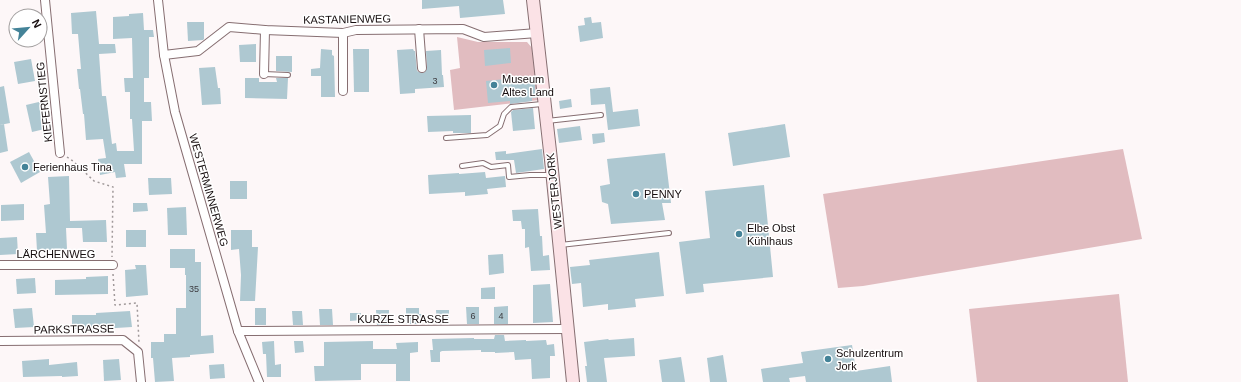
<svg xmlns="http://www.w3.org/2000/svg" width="1241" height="382" viewBox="0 0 1241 382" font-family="Arial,sans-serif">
<rect width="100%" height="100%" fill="#fdf7f8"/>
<g fill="#e1bcc0">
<path d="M457 37 478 42H527L533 49 539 100 454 110 450 70 460 68Z"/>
<path d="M1123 149 1142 239 863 286 838 288 823 194Z"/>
<path d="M1119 294 1128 382H977L969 309Z"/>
</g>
<g fill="#aec8d1">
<path d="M422 0H503L505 14 460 18 459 6 422 9Z"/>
<path d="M96 11 99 44H115L116 53 99 54 102 96H106L112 144 116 143 117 151H134L132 119H130V92H125L124 78H133L132 38 113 39V17L129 16V14L143 13 144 30H153L154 37H149V78H144V102H151L152 121H142V164H124L126 177 116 178 115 172 100 175 98 159 106 158 103 139 86 140 84 114H83L80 89H79L77 69H81L78 34H72L71 13Z"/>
<path d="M591 17 592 23 601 22 603 38 580 42 578 26 585 25 584 18Z"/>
<path d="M187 22H204V39L203 40 188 41Z"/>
<path d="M256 44V62H240L239 45Z"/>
<path d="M510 48 511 63 485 66 484 50Z"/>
<path d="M321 49 332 50V55L334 56 335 97H321V76H311V69L320 68Z"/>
<path d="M353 49H369V92H354Z"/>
<path d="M413 49 414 51H415L417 71 422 73 425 72 427 68 426 51 441 50 442 75H443L444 87 415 89V93L400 94 397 50Z"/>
<path d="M276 56H292V72L276 71Z"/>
<path d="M31 59 35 81 18 84 14 62Z"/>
<path d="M215 67 218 88H220L221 104 202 105 199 68Z"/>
<path d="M534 76 536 98H532V101L510 104V101L488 103 486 81Z"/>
<path d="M245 78H259V82H277L276 78H288L287 99 245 98Z"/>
<path d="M4 86 10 123 0 125V87Z"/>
<path d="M610 87 613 112 638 109 640 126 608 130 605 104 591 105 590 89Z"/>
<path d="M571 99 572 107 560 109 559 101Z"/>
<path d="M43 101 49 128 32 132 26 105Z"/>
<path d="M533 108 535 129 513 131 511 112 513 110Z"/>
<path d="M471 115V133H453V131L428 132 427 116Z"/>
<path d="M4 124 8 151 0 153V125Z"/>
<path d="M785 124 790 157 733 166 728 133Z"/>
<path d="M580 126 582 140 559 143 557 129Z"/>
<path d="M604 133 605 142 593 144 592 134Z"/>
<path d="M542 149 544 169 516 173 514 160H496L495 152 506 151V154Z"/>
<path d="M29 152 40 172 21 183 10 162Z"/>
<path d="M665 153 671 203H662L665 220 611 224 608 204 602 202 600 186 610 184 607 159Z"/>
<path d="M485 172 486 178 505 176 506 187 487 189 488 194 465 196V192L429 194 428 175 459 173V174Z"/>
<path d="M69 176 70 221 106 220 107 242H83L82 228H66L67 249 37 251 36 233H46L44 205 50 204 48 177Z"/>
<path d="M148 178H171L172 194 149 195Z"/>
<rect x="230" y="181" width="17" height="18"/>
<path d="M764 185 773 277 703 284 704 292 686 294 679 242 710 238 705 191Z"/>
<path d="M133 203H147L148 211 133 212Z"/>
<path d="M24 204V220L1 221V205Z"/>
<path d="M186 207 187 235H168L167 208Z"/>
<path d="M538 209 540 236H542L543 256 549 255 550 270 531 271 529 247 525 248V229H522L521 221H513L512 210Z"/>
<rect x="126" y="230" width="20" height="17"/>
<path d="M231 230H252V247H258L255 301H240L241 275 239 249 231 250Z"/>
<path d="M17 237 18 254 0 255V238Z"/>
<path d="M170 249H195V262H201V336L213 335 214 353 190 355V357L172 358 174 381 155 382 153 358H151V342H164V334H176V308H186V275H185V268H170Z"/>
<path d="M659 252 664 296 635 299 636 307 608 310V304L583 307 581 283 572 284 570 267 590 265 589 260Z"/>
<path d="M503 254 504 273 489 275 488 255Z"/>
<path d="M135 265H146L148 295 126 297 125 270 136 269Z"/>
<path d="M108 276V294L55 295V280L86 279V277Z"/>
<path d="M35 278 36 293 17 294 16 279Z"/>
<path d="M550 284 553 322 533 323V285Z"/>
<path d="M495 287V299H481V288Z"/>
<path d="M508 306V324H494V307Z"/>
<path d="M466 307H479V324H467Z"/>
<path d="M32 308 34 327 15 328 13 309Z"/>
<rect x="255" y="308" width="11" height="17"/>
<path d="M406 308H419V314H422V321H418L419 324H406Z"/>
<path d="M319 309H332L333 325H320Z"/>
<path d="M376 310H389V325H377Z"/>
<path d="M436 310H449V324H437Z"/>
<path d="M130 311 132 327 100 329H72V315H96V313Z"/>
<path d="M292 311H302L303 325H293Z"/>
<path d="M350 313H361V320L350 321Z"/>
<path d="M495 335H504L505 341 526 340V341L546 340 547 345 554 344 555 356H550V378L532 379 531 359 515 360 514 352 495 353V352H481V350L442 351 440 352V362H431L430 350H433L432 339 474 338V339H494Z"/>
<path d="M634 338 635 356 604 358 607 382H587L585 366H587L584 342 608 339 609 340Z"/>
<path d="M274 341 275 365 281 364V377H267L266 354H263L262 342Z"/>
<path d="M294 341H303L304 352 295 353Z"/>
<path d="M373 341V349H397L396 343 418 342V352L410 353V381H396V364H361V380L315 381 314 366H324V342Z"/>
<path d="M852 345 856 371 890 366 892 382H806L805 376 789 378 790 382H763L761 369 803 363 801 352Z"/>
<path d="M723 355 727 382H710L707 358Z"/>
<path d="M681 357 685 382H662L659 360Z"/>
<path d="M49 359V365L77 362 78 376 62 377V376L23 377 22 361Z"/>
<path d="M119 359 121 380 104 381 103 360Z"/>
<path d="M224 364 225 378 210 379 209 365Z"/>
</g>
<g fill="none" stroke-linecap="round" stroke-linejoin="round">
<g stroke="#866e71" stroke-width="6">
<g id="lane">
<path d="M264 74 288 75"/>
<path d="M547 121 601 115"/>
<path d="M446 138 487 135 500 126 504 114 511 107 542 104"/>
<path d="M462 166 483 163 491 167 508 165 509 177 530 175H550"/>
<path d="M560 245 669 233"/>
</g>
</g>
<g stroke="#866e71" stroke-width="10">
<g id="street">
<path d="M45 0 60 153"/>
<path d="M158 0 164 55 175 112 238 331 259 382"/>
<path d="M419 29 422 68"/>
<path d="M343 33V91"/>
<path d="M164 55 198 51 229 27 265 30 343 33 356 30 463 29 484 37 537 33"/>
<path d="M264 74 265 30"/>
<path d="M0 265H113"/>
<path d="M238 331 568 329"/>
<path d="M0 341 123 340 138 352 141 382"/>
</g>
</g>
<g stroke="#866e71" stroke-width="14">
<path id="secondary" d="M533 0 551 160 573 382"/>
</g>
<g stroke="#a0999a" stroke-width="1.5" stroke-dasharray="2 3" stroke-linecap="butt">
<path d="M67 157 73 161 94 181 113 187 112 257"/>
<path d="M113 274 115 305 137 303 139 343"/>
</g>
<use href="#lane" stroke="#fff" stroke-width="4"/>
<use href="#street" stroke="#fff" stroke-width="8"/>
<use href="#secondary" stroke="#fbe2e6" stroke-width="12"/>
</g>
<g fill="#448398" stroke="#fff" stroke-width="1.5">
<circle cx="494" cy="85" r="4"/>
<circle cx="25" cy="167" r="4"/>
<circle cx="636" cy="194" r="4"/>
<circle cx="739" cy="234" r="4"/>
<circle cx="828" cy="359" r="4"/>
</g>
<g text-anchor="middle" stroke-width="3" stroke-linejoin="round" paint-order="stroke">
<g font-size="9" fill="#3d3c40">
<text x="435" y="84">3</text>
<text x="194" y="292">35</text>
<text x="473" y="319">6</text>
<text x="501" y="319">4</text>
</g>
<g font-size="11" fill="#170e0f" stroke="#fff">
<text transform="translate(347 19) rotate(-1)" y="4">KASTANIENWEG</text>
<text transform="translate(44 102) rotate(-96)" y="4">KIEFERNSTIEG</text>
<text transform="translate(209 190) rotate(74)" y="4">WESTERMINNERWEG</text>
<text transform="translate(554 191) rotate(-96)" y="4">WESTERJORK</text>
<text x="56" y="258">LÄRCHENWEG</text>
<text x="403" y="323">KURZE STRASSE</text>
<text transform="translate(74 329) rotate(-1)" y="4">PARKSTRASSE</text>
</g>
<g font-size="11" fill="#170e0f" stroke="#fff" text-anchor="start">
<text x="502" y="83">Museum<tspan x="502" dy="13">Altes Land</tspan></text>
<text x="33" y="171">Ferienhaus Tina</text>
<text x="644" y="198">PENNY</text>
<text x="747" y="232">Elbe Obst<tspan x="747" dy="13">Kühlhaus</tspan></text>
<text x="836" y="357">Schulzentrum<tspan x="836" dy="13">Jork</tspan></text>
</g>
</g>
<g transform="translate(28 28) rotate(63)"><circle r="19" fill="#ffffff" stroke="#a29f9f"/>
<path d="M0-3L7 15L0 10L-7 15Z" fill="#448398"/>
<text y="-6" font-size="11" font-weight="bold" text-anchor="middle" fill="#170e0f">N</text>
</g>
</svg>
